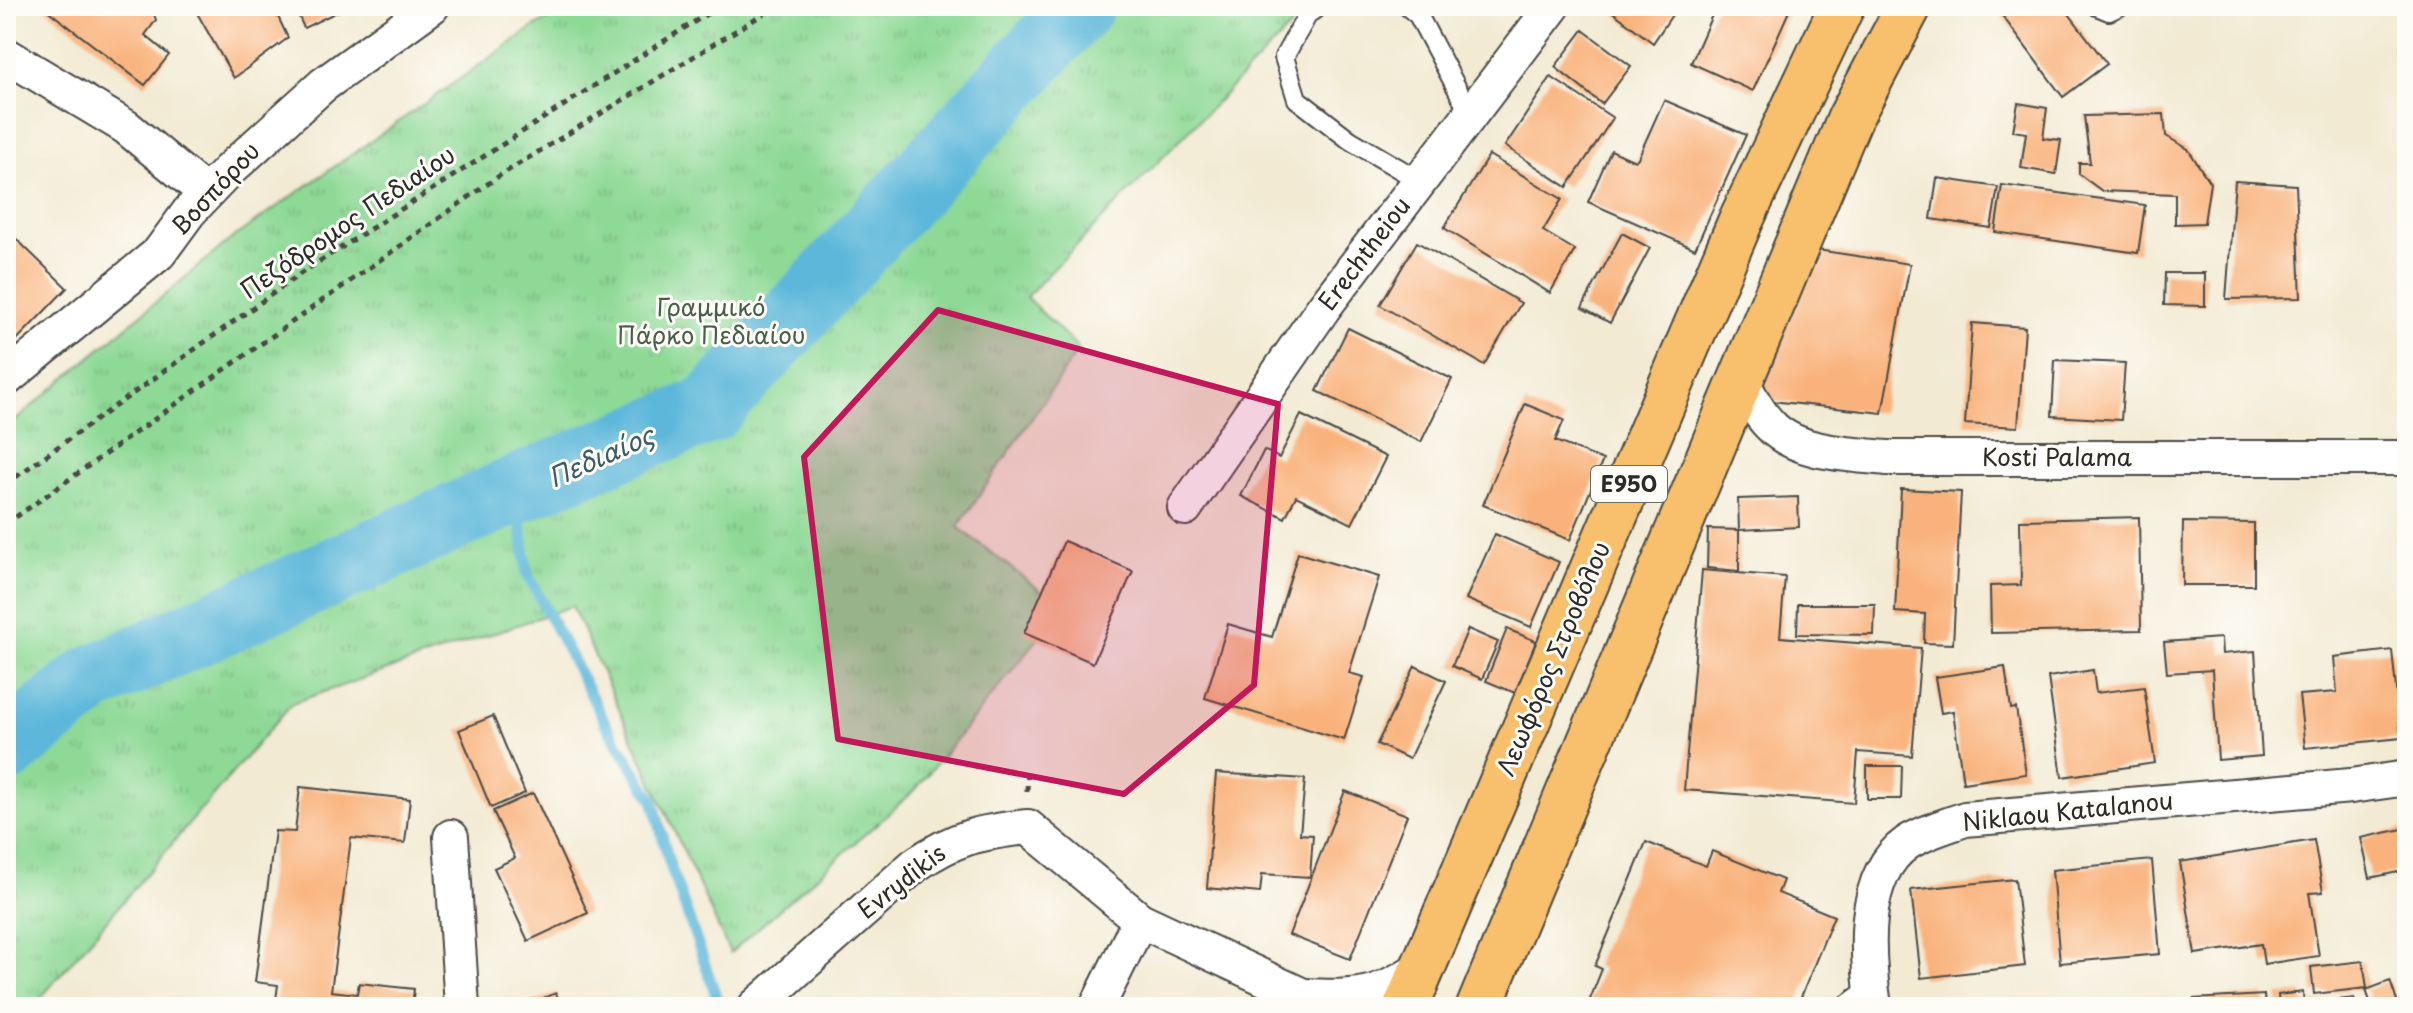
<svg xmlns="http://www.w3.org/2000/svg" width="2413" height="1013" viewBox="0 0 2413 1013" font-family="'Playpen Sans',sans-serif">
<defs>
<pattern id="park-tufts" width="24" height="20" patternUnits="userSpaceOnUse" patternTransform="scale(2)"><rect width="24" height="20" fill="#8ed996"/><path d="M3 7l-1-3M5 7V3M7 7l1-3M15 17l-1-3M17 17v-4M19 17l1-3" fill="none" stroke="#7bba81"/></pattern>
</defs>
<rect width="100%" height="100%" fill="#fdfcf7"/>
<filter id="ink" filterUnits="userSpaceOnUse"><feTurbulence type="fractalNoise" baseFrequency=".0125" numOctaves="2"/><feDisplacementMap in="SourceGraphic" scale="16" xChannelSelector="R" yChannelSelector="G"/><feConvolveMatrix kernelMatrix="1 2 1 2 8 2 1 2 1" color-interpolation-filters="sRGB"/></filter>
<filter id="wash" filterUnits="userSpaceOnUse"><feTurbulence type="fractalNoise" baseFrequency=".006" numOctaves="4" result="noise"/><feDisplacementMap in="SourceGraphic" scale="32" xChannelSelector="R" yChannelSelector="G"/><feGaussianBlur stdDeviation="1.8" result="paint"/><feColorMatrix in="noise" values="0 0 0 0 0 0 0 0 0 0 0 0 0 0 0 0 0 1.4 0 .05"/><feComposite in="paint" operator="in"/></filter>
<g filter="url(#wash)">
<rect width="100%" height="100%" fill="#f2ead3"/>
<path fill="url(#park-tufts)" stroke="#5c8260" stroke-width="2" d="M572 6H1311L1026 297 1079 349 958 527 1063 608 915 790 730 953 572 606 292 703 33 1007H6V428L231 239 534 27Z"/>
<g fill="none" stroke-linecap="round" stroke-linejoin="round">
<path stroke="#5cb7da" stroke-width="11" d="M517 489 527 573 608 728 653 800 669 862 720 1007"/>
<path stroke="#5cb7da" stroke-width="68" d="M6 749 91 680 517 489 710 409 1080 6"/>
</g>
<g id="blocks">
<g fill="#f9b27c">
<path d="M42 6H151L156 20 145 35 169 55 145 85Z"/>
<path d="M193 6H273L288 38 234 78Z"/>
<path d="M294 6H349L304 28Z"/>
<path d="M1605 6H1678L1653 43Z"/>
<path d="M1716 6 1790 9 1753 91 1691 63Z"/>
<path d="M1995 6H2063L2107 64 2063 97Z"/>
<path d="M1583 30 1631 66 1602 104 1555 67Z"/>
<path d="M1551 77 1613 118 1567 187 1505 146Z"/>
<path d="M1664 100 1746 135 1695 249 1588 202 1611 150 1635 161 1638 158Z"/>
<path d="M2018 103 2047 108 2043 138 2061 140 2056 174 2021 168 2026 133 2013 131Z"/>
<path d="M2164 114 2166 136 2188 149 2210 183 2204 223 2175 224V194L2102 191 2079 174V163H2090L2084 116Z"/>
<path d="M1489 155 1562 199 1543 231 1575 250 1550 293 1444 228Z"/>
<path d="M1937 178 1998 187 1991 228 1931 219Z"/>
<path d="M2235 181 2296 185 2301 298 2226 299Z"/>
<path d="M2002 185 2145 205 2138 253 1995 232Z"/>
<path d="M6 229 67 288 6 351Z"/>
<path d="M1622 233 1650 248 1610 323 1582 308Z"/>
<path d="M1417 242 1521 303 1484 365 1380 305Z"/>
<path d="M1817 250 1910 264 1882 413 1771 401 1757 367Z"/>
<path d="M2165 273H2205V306L2164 305Z"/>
<path d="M1972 323 2025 327 2018 427 1965 424Z"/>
<path d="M1348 328 1452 379 1421 442 1317 391Z"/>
<path d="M2055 360 2125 363 2121 420 2052 416Z"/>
<path d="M1525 404 1564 420 1555 441 1603 460 1570 540 1483 505Z"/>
<path d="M1301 415 1386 457 1352 524 1296 496 1285 518 1241 496 1264 450 1279 458Z"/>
<path d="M1901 489 1961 492 1953 644 1924 643 1925 614 1895 612Z"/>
<path d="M1798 497 1799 527 1739 530 1738 499Z"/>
<path d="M2139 517 2141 630 1991 633 1990 586 2021 585 2020 520Z"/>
<path d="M2183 522 2254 523V585H2182Z"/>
<path d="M1708 529 1739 530V571L1707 568Z"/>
<path d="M1495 534 1559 562 1531 627 1466 599Z"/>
<path d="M1064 541 1133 571 1093 663 1024 633Z"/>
<path d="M1298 553 1379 577 1349 673 1364 677 1344 740 1205 698 1228 624 1272 637Z"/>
<path d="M1702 570 1785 577 1780 637 1921 648 1912 756 1858 752 1854 803 1684 790Z"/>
<path d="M1798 604H1875L1874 635 1797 634Z"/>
<path d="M1468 629 1498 642 1482 679 1452 666Z"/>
<path d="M1507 629 1536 641 1515 693 1486 681Z"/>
<path d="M2221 638 2222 654 2255 651 2262 756 2218 760 2212 670 2167 673 2164 642Z"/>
<path d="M2392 650 2401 738 2305 748 2299 695 2337 692 2334 657Z"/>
<path d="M1415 666 1446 681 1409 759 1377 744Z"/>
<path d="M2005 667 2011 709 2016 708 2026 774 1963 783 1953 711 1941 713 1935 677Z"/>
<path d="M2093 670 2096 693 2144 687 2155 763 2062 777 2048 677Z"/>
<path d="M493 716 525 793 491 808 459 730Z"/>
<path d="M1867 766H1902L1901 799H1867Z"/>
<path d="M1216 773 1305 779 1300 834 1313 835 1310 877 1262 874 1260 893 1207 888Z"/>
<path d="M300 787 410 799 405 843 351 838 331 991 357 994 359 983 414 989 412 1007H275L278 985 255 982 275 831 295 832Z"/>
<path d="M1345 791 1407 815 1350 959 1289 935Z"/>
<path d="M533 793 588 913 528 941 494 868 515 858 493 811Z"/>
<path d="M2407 828V870L2370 878 2361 838Z"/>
<path d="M2314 840 2323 892 2309 893 2319 956 2264 964 2261 944 2195 954 2180 862Z"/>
<path d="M1646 842 1706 866 1712 851 1783 880 1778 893 1834 916 1797 1007H1587L1602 969 1595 966Z"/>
<path d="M2152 860 2160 954 2060 963 2052 870Z"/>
<path d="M2015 879 2025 966 1921 978 1911 890Z"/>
<path d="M2363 961 2367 988 2314 994 2311 967Z"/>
<path d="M2390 981 2399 1007H2372L2366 990Z"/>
<path d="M2303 992 2304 1004 2354 998 2356 1007H2279L2278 995Z"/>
<path d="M556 993 561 1007H521Z"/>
<path d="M2264 995 2265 1007H2194L2193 999Z"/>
</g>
</g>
</g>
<g filter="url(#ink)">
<use href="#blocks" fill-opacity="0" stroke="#494844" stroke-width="2"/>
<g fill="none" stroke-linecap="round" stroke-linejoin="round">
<g stroke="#494844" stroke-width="22">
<g id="service">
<path d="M1319 6 1308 14 1284 57 1297 99 1350 140 1420 181"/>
<path d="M1407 6 1418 15 1471 115"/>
<path d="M2097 6 2109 11 2120 6"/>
<path d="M1844 1007 1871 987"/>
</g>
</g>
<g stroke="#494844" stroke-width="38">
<g id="minor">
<path d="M6 55 126 127 206 193"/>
<path d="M1740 378C1749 394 1757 412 1770 425 1796 454 1851 454 1887 458H2407"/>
<path d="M6 379 159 253 189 212 229 170 323 85 432 6"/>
<path d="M1185 508 1324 307 1553 6"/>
<path d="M451 837 462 1007"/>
<path d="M1303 996C1359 998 1377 998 1424 965"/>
<path d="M755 1007 915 865C955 837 981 832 1028 827L1140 920 1303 996 1315 1007"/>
<path d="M1097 1007 1140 920"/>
<path d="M1874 1007C1867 957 1859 877 1907 843 1924 832 1946 826 1965 819L2351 786 2407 778"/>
</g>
</g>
<g stroke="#494844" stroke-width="48">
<g id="primary">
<path d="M1406 1007 1741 220 1842 6"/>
<path d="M1479 1007 1850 118 1909 6"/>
</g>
</g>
<g stroke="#494844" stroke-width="5" stroke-dasharray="6 6" stroke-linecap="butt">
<path d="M6 484 303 272 719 6"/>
<path d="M6 524 499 176 776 6"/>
<path d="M1027 791 1028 768"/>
</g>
<use href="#service" stroke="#fff" stroke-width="18"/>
<use href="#minor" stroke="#fff" stroke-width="34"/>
<use href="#primary" stroke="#f8bf6c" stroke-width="44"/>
</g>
</g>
<path fill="#c2185b" fill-opacity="0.2" stroke="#c2185b" stroke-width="6" stroke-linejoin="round" d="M938 310 1278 404 1254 685 1124 794 838 739 804 457Z"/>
<g text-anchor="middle" stroke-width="6" stroke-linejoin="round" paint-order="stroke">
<rect fill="#fdfcf7" stroke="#6a6a68" stroke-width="2" x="1591" y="466" width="76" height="36" rx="6"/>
<g font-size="22" font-weight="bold" fill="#2b2b2b">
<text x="1629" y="492">E950</text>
</g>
<g font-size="24" fill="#2b2b2b" stroke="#fdfcf7">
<text transform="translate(216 189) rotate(-47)" y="8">Βοσπόρου</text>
<text transform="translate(348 223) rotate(-34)" y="8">Πεζόδρομος Πεδιαίου</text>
<text transform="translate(1365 254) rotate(-53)" y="8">Erechtheiou</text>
<text x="2057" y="466">Kosti Palama</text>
<text transform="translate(1554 659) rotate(-67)" y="8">Λεωφόρος Στροβόλου</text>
<text transform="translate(2068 812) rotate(-6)" y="8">Niklaou Katalanou</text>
<text transform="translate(902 882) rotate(-38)" y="8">Evrydikis</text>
</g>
<g font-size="24" fill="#495f4b" stroke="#fdfcf7">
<text x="711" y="316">Γραμμικό<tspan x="711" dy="28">Πάρκο Πεδιαίου</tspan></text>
</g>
<g font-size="26" font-style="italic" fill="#3c5c68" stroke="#fdfcf7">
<text transform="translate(601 457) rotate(-24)" y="9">Πεδιαίος</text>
</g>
</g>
<rect width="2413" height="1013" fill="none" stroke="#fdfcf7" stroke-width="32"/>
</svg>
